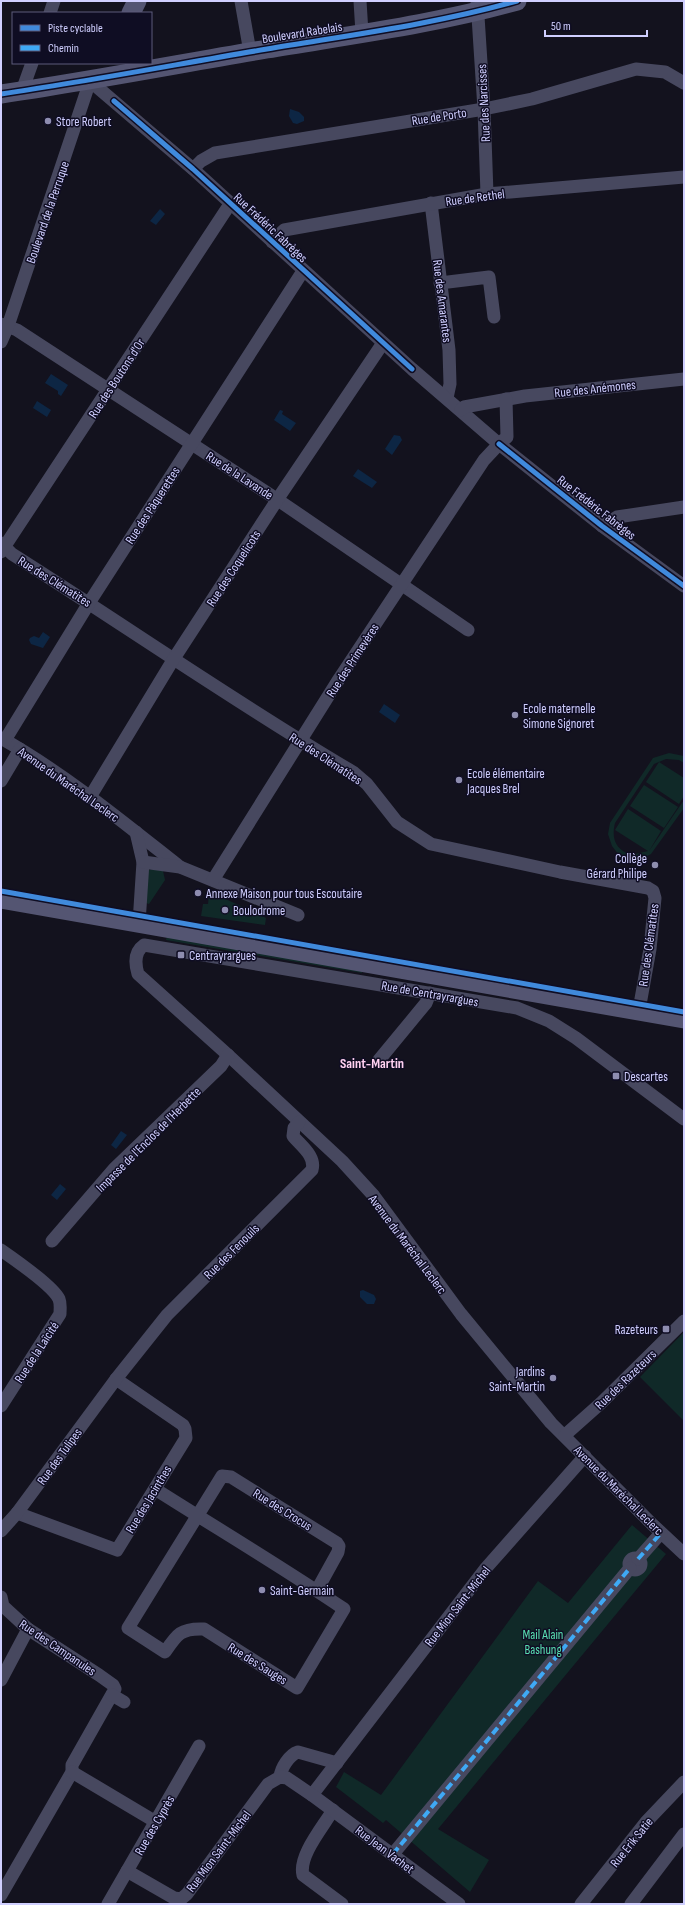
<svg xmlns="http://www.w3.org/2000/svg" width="685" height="1905" viewBox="0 0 685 1905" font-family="'Sofia Sans Condensed',sans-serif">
<rect width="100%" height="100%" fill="#13121e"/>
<g fill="#102928">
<path d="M669 753 684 756V763L679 760 666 759 654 764 615 823C611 839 616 850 631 855L648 851 615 830 628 809 661 831 649 851 684 800V808L651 854 641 859 633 860 619 855 612 846 608 834 610 823 653 758Z"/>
<path d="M659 762 684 778V796L679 804 646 782Z"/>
<path d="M644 785 678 807 664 828 630 806Z"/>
<path d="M154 869 163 871 165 880 149 904 143 902 146 875 149 870Z"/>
<path d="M209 894 217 895 266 918 265 925 201 916 203 904H208Z"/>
<path d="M168 932 362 966V973L166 940Z"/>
<path d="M684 1332V1421L640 1377Z"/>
<path d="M632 1525 666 1554 438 1829 489 1860 470 1892 386 1820 383 1823 336 1787 344 1772 381 1795 538 1581 568 1603Z"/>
</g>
<g fill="#0d2644">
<path d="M290 109 299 112 304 117V121L297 124 293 123 289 116Z"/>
<path d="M160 209 165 214 156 225 150 221Z"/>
<path d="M51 374 68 385 61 396 58 394V391L45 383Z"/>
<path d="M37 401 51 410 47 417 33 408Z"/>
<path d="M280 410 283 411 282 414 296 423 290 431 274 420Z"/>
<path d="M394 435 400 436 402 440 392 455 385 449Z"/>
<path d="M358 469 377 482 372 488 353 476Z"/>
<path d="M43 632 50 637 43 648 31 644 29 640 30 638 34 636 39 638Z"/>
<path d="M384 704 400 715 395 723 379 712Z"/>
<path d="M121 1131 127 1135 116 1149 111 1145Z"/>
<path d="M60 1184 66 1189 57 1200 51 1195Z"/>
<path d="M363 1290 374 1295 376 1299 374 1304H367L360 1297V1291Z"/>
</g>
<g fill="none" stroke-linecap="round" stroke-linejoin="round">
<g stroke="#47485f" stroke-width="13">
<path d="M241 1 250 52"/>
<path d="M360 1 362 33"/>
<path d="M477 1 484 109 487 194"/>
<path d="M50 13 54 1"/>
<path d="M22 91 32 63"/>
<path d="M193 169 201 161 215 153 484 109 532 99 636 69 665 72 684 83"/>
<path d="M431 203 449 350 450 384 447 398"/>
<path d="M272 242 284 230 487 194 684 177"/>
<path d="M440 283 489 277 494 317"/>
<path d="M1 324 17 330 278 500 468 630"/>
<path d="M1 342 8 326 90 81 193 169 412 369 499 444 602 526 684 586"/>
<path d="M461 410 464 407 525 396 684 379"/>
<path d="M602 526 617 517 684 507"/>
<path d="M1 543 12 554C126 626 236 703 353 772L367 784 397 822 431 844 560 872 648 888 653 891 655 898 650 949 639 1010"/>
<path d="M1 552 230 204"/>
<path d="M1 738C65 774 123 822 180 867"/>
<path d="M5 740 89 603 303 271"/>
<path d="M1 781 20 749"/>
<path d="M90 797 173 660 281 494 383 343"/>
<path d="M136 832 143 862 139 923"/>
<path d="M143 862 180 867 298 915"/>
<path d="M213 880 339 679 484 460 499 444 507 437 506 399"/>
<path d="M379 1060 426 1003 430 993"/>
<path d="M684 1119 576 1038 549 1021 517 1008 144 945C134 952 135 964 138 974L228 1055 342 1161 374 1196 461 1314 551 1423 653 1525 684 1554"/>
<path d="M52 1241 114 1169 221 1066 228 1055"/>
<path d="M1 1250C14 1259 53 1286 59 1299 61 1304 60 1309 60 1314L1 1406"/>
<path d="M565 1435 601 1403 684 1321"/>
<path d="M155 1489C218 1529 282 1567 344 1609L297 1688 204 1629C181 1628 177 1634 165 1652L128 1628 222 1476 231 1477 337 1543 339 1546 338 1552 317 1590"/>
<path d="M17 1513 117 1550 186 1438 185 1429 183 1425 116 1379"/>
<path d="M1 1531 17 1513 116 1379 167 1315 312 1170C316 1156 301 1146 293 1136L294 1128 299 1122"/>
<circle cx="635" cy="1564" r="6"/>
<path d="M638 1559 661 1533"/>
<path d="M1 1597 3 1606 28 1629 99 1675 113 1685 115 1689 72 1765V1772L1 1895"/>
<path d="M1 1680 28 1629"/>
<path d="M112 1695 124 1702"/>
<path d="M72 1772 156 1822"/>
<path d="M280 1777C281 1768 289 1755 298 1752L337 1763"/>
<path d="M312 1795 486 1568 585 1456"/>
<path d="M333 1810C323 1827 298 1856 303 1875L342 1904"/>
<path d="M393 1854 630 1568"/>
<path d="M127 1871 174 1898 181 1899 187 1894 268 1784 280 1777 287 1778 312 1795 459 1904"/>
<path d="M108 1904 199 1746"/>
<path d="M581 1904 646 1822 684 1782"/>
<path d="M631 1904 684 1834"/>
</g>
<g stroke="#545572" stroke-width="19">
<path d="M131 13 137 1"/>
<path d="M1 94C90 81 178 64 267 49 350 35 436 24 517 1"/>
<path d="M1 899 684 1019"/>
</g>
<g stroke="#3fa9f5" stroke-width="4" stroke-dasharray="8 4" stroke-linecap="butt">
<path d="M638 1559 661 1533"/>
<path d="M393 1854 630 1568"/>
</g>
<g stroke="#0f0d23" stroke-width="8">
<g id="cycleway">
<path d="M1 94C90 81 178 64 267 49 350 35 436 24 517 1"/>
<path d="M114 101 193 169 412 369"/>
<path d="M499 444 602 526 684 586"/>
<path d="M1 891 684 1012"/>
</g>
</g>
<use href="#cycleway" stroke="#408adc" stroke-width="5"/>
</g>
<g fill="#8e8db0" stroke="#0f0d23" stroke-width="1.5">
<circle cx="48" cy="121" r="4"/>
<circle cx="515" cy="715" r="4"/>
<circle cx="459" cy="780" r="4"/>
<circle cx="655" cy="865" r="4"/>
<circle cx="198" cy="893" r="4"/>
<circle cx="225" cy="910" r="4"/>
<rect x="177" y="951" width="8" height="8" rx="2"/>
<rect x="612" y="1072" width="8" height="8" rx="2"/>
<rect x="662" y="1325" width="8" height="8" rx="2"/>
<circle cx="553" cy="1378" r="4"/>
<circle cx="262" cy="1590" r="4"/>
</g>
<g text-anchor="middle" stroke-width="3" stroke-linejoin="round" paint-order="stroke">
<g font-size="13" fill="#d0cfff" stroke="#0f0d23">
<text transform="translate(302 32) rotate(-9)" y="5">Boulevard Rabelais</text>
<text transform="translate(483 103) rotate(-93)" y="5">Rue des Narcisses</text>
<text transform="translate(439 116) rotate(-9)" y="5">Rue de Porto</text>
<text transform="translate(475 197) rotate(-8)" y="5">Rue de Rethel</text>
<text transform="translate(47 212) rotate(-71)" y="5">Boulevard de la Perruque</text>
<text transform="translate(271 227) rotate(43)" y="5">Rue Frédéric Fabrèges</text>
<text transform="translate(443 301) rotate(83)" y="5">Rue des Amarantes</text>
<text transform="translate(116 378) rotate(-57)" y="5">Rue des Boutons d'Or</text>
<text transform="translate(595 388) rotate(-6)" y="5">Rue des Anémones</text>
<text transform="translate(240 475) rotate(33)" y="5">Rue de la Lavande</text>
<text transform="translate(152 505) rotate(-57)" y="5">Rue des Pâquerettes</text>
<text transform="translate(597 507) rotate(38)" y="5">Rue Frédéric Fabrèges</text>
<text transform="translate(233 568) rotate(-57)" y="5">Rue des Coquelicots</text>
<text transform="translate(55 581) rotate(32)" y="5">Rue des Clématites</text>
<text transform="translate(352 660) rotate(-57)" y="5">Rue des Primevères</text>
<text transform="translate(326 758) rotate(33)" y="5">Rue des Clématites</text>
<text transform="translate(69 784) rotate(35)" y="5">Avenue du Maréchal Leclerc</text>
<text transform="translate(648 945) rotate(-82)" y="5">Rue des Clématites</text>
<text transform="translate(430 993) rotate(10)" y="5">Rue de Centrayrargues</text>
<text transform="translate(148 1139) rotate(-45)" y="5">Impasse de l'Enclos de l'Herbette</text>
<text transform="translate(408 1244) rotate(53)" y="5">Avenue du Maréchal Leclerc</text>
<text transform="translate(231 1251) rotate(-45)" y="5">Rue des Fenouils</text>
<text transform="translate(36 1352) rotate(-57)" y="5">Rue de la Laïcité</text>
<text transform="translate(625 1379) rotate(-44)" y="5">Rue des Razeteurs</text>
<text transform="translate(59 1456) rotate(-54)" y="5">Rue des Tulipes</text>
<text transform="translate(619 1490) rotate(45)" y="5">Avenue du Maréchal Leclerc</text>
<text transform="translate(148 1499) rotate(-59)" y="5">Rue des Jacinthes</text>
<text transform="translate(283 1509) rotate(32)" y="5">Rue des Crocus</text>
<text transform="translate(457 1606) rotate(-52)" y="5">Rue Mion Saint-Michel</text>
<text transform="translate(58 1647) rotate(34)" y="5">Rue des Campanules</text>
<text transform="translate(258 1663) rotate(32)" y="5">Rue des Sauges</text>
<text transform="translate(154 1825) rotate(-60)" y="5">Rue des Cyprès</text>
<text transform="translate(631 1842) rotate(-51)" y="5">Rue Erik Satie</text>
<text transform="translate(385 1849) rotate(37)" y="5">Rue Jean Vachet</text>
<text transform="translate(218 1851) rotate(-53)" y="5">Rue Mion Saint-Michel</text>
</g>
<g font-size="13" fill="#d0cfff" stroke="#0f0d23" text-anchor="start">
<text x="56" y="126">Store Robert</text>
<text x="523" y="713">Ecole maternelle<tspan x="523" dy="15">Simone Signoret</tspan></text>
<text x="467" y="778">Ecole élémentaire<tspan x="467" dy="15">Jacques Brel</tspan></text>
<text x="647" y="863" text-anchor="end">Collège<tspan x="647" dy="15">Gérard Philipe</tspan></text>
<text x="206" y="898">Annexe Maison pour tous Escoutaire</text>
<text x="233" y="915">Boulodrome</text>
<text x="189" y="960">Centrayrargues</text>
<text x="624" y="1081">Descartes</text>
<text x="658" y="1334" text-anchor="end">Razeteurs</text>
<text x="545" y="1376" text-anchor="end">Jardins<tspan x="545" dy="15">Saint-Martin</tspan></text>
<text x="270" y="1595">Saint-Germain</text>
</g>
<g font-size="13" fill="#59e0b3" stroke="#0f0d23">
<text x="543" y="1639">Mail Alain<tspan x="543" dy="15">Bashung</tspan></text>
</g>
<g font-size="14" font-weight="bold" fill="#ffd1f2" stroke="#0f0d23">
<text x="372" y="1068">Saint-Martin</text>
</g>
</g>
<rect width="685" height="1905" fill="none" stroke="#d0cfff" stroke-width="4"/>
<rect x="12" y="12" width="140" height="52" fill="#0f0d23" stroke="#5c5b7b"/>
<rect x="20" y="25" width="20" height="6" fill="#408adc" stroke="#5c5b7b"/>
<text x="48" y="32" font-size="12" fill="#d0cfff">Piste cyclable</text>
<rect x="20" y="45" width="20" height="6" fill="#3fa9f5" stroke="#5c5b7b"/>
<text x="48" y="52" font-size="12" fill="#d0cfff">Chemin</text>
<path d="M545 30v6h102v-6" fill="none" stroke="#d0cfff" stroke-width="2"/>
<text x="551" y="30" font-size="12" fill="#d0cfff" stroke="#0f0d23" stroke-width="3" paint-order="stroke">50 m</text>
</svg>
